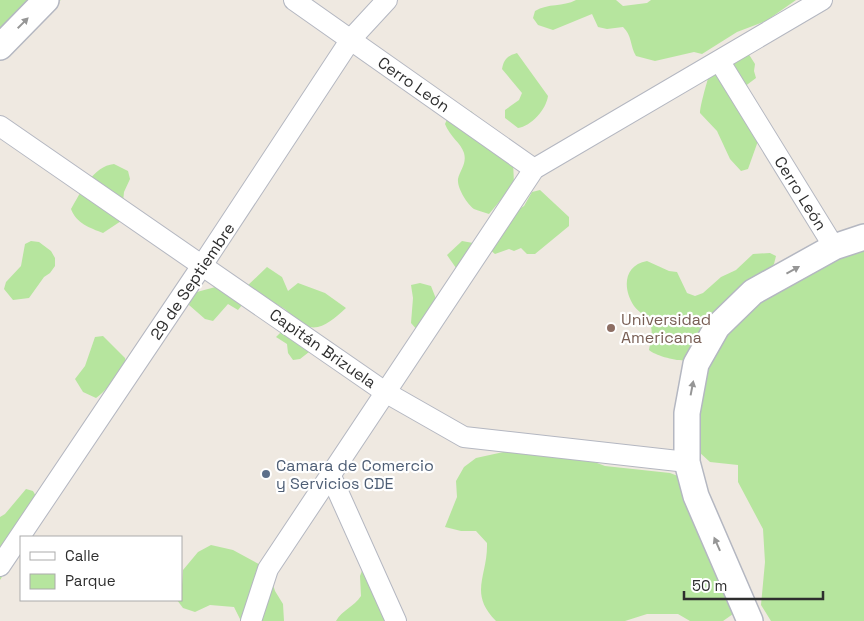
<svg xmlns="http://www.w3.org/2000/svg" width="864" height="621" viewBox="0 0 864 621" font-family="'Space Grotesk',sans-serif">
<rect width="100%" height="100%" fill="#efe9e1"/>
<g fill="#b6e59e">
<path d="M0 0H61L0 40Z"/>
<path d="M576 0H616L623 6 647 3 651 0H796L766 21 737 32 702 54 694 52 655 61 636 56C630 46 632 35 623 27L607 29 598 27 592 14 553 30 538 25 533 18 535 11C548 3 563 7 576 0Z"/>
<path d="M517 53 548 96C546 110 531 126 518 128L505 118V110L519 100 522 93 502 69C504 59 507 56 517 53Z"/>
<path d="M748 53 755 64 754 71 756 78 744 87 758 141 748 169 741 171 730 159 717 131 700 113C700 106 707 82 709 75Z"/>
<path d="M471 111 513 161 514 184 489 214C484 212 478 211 474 209 467 204 457 188 458 179 460 170 467 164 464 153 461 143 450 137 445 124L448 117 463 112Z"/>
<path d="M114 164 128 171 130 179 124 192 121 221 103 233C90 228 76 223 71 209 81 192 93 166 114 164Z"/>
<path d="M540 190 569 217V226L535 254H527L521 248 514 251 509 249 495 254 489 249 511 214 524 206 532 192Z"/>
<path d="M864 237V621H771L761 605 765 562 763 529 738 482V465L710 462 687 441 696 364 753 292Z"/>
<path d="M31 241 39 242 51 251 55 258V266L50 273 44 277 29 298 13 300 4 289 6 282 21 266 25 244Z"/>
<path d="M462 241 473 243 461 265 456 268 447 255Z"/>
<path d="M770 253 776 256 774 264 688 360C679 362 656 356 649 350 650 343 653 334 651 327 649 317 639 313 634 306 622 288 624 265 647 261L669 271 677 272 687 293 695 296 703 293 721 277 736 270 753 254Z"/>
<path d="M267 267 282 277 288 291 298 283 325 293 346 308C330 322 317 336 297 321 291 318 289 311 283 308 271 300 258 296 246 287Z"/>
<path d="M420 283 431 286 438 304 419 332 411 323 413 298 411 285Z"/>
<path d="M223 285 242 305 238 310 228 304 213 321 205 319 189 305 193 293Z"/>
<path d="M282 331 305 341 309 352 300 359 293 360 288 353 287 344 276 337Z"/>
<path d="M103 336 125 358 127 367C119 374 103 394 96 398L83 392 75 379 85 366 95 337Z"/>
<path d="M508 451 540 456 589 460 605 466 670 473 686 479 733 600V614L723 621H690L678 614H647L625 621H496C468 593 488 576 487 543L476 531H461L445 527 457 497 456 481 464 467 476 458Z"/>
<path d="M26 489 33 491 37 498 7 569 0 580V517L5 514Z"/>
<path d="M211 545 233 550 268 569 275 591 283 604 284 621H241L234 607 210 605 195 612 183 608 177 600H181L183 570 198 552Z"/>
<path d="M363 568 389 621H336C342 610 354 607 361 596L360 576Z"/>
</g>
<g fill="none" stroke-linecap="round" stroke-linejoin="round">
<g stroke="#b4b7c1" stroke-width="22">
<g id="minor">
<path d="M294 0 534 169"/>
<path d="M720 62 834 247"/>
<path d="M0 126 385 392 464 437 687 462"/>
<path d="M330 474 396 621"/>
<path d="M0 566 203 264 351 39 387 0"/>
<path d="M251 621 268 569 534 169 822 0"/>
</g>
</g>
<g stroke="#b4b7c1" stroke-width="28">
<g id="tertiary">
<path d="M0 47 46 0"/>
<path d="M750 621 696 496 687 462V413L696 364 717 327 753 292 834 247 864 237"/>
</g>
</g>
<use href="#minor" stroke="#fff" stroke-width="20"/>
<use href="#tertiary" stroke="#fff" stroke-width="25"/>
</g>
<defs><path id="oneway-solid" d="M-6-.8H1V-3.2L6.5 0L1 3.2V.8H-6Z" transform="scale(1.25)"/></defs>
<g fill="#969696">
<use href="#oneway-solid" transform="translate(23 23) rotate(-45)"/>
<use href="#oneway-solid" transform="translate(793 270) rotate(-29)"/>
<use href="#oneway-solid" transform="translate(692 388) rotate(-79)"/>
<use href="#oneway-solid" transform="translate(717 544) rotate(-114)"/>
</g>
<circle fill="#8d6e63" stroke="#fff" stroke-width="2" cx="611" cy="328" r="5"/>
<circle fill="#5c6f8a" stroke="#fff" stroke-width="2" cx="266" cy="474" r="5"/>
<g text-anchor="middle" stroke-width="4.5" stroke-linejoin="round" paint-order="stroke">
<g font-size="16" fill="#2e2e2e" stroke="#fff">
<text transform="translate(414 84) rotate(35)" y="6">Cerro León</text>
<text transform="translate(801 193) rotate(58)" y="6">Cerro León</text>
<text transform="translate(192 281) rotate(-56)" y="6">29 de Septiembre</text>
<text transform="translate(323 348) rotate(35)" y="6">Capitán Brizuela</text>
</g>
<g font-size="16" fill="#785e54" stroke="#fff" text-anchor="start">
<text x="621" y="325">Universidad<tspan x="621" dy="18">Americana</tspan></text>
</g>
<g font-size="16" fill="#4e5e75" stroke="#fff" text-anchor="start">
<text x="276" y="471">Camara de Comercio<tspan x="276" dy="18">y Servicios CDE</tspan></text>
</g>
</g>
<rect x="20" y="536" width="162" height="65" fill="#ffffff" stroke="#ababab"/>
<rect x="30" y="552" width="25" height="8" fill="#ffffff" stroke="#ababab"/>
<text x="65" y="561" font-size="15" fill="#2e2e2e">Calle</text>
<rect x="30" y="574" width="25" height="15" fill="#b6e59e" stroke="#ababab"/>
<text x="65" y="586" font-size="15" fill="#2e2e2e">Parque</text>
<path d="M684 591v8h139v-8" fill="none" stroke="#2e2e2e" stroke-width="2.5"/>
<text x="692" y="591" font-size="15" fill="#2e2e2e" stroke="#ffffff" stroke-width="4" paint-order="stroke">50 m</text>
</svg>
